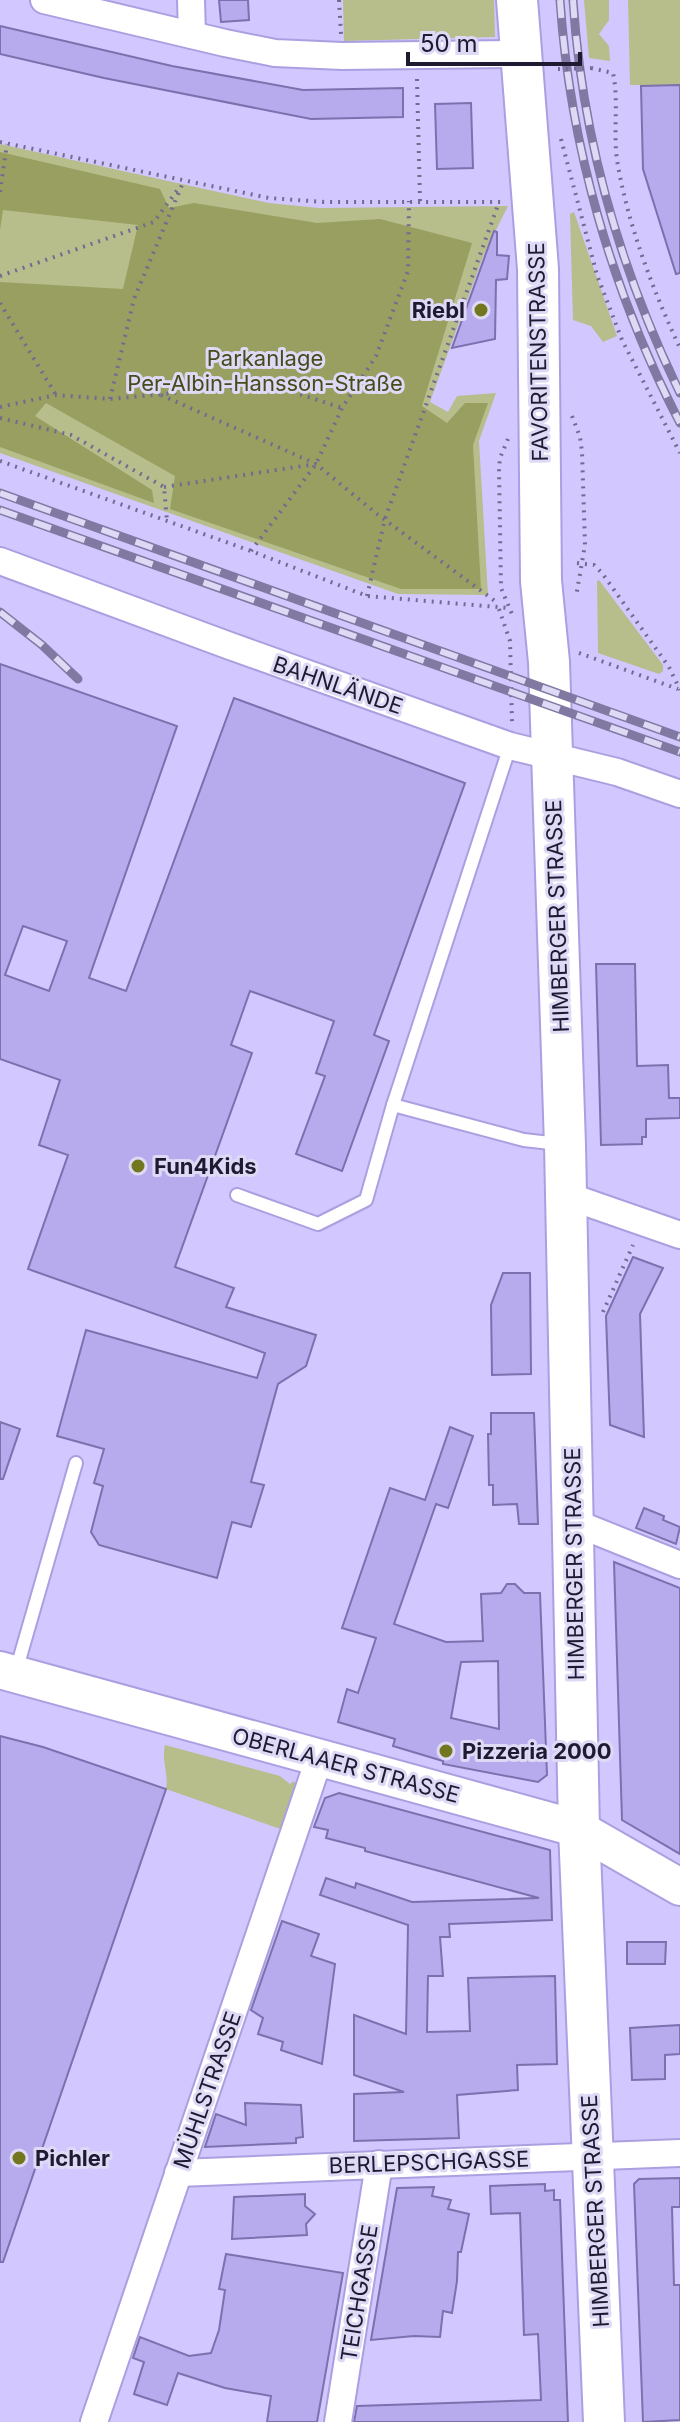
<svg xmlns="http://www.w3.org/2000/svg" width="680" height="2422" viewBox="0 0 680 2422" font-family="Inter,sans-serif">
<rect width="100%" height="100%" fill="#d2c8ff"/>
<g fill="#b7bd8b">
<path d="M343 0H494L495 37 344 41Z"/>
<path d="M584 0H609V20L599 34 609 46 610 61 589 58Z"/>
<path d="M628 0H680V85H630Z"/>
<path d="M0 144 269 203 319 208 508 206 484 254 430 402 448 412 457 396 496 393 479 441 488 595 398 594 0 453Z"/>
<path d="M574 212 617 336 603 342 591 326 573 320 570 214Z"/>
<path d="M599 580 663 665V671L659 674 598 653 597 581Z"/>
<path d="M165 1745 280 1776 290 1784 294 1781 297 1788 286 1831 166 1789C169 1774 161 1760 165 1745Z"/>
</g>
<path fill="#999f61" d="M0 152 160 189 169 208 194 203 317 223 380 219 472 243 422 406 447 423 465 403H488L473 445 481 589H401L170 509 175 476 46 403 35 416 152 490 154 503 0 447V282L123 289 138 225 3 210 0 230Z"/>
<g fill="#b8abed" stroke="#7d70ae" stroke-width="2" fill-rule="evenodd">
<path d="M219 0H248L249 20 221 22Z"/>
<path d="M0 26 172 66 303 90 403 88V117L311 119 104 78 0 54Z"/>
<path d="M680 85V273L676 274 643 169 641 86Z"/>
<path d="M471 103 473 168 437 169 435 104Z"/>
<path d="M494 231 497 232V255L509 256 507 279 496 280 495 339 452 348Z"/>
<path d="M0 664 177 726 89 978 126 991 234 698 465 783 374 1035 389 1041 342 1171 296 1154 325 1076 316 1073 334 1021 250 991 231 1045 252 1053 175 1267 234 1288 226 1307 316 1335 306 1366 278 1384 251 1482 264 1485 251 1527 232 1522 217 1578 99 1545 91 1532 103 1486 94 1483 104 1449 57 1436 86 1330 257 1378 265 1353 28 1269 68 1155 39 1145 60 1080 0 1059ZM23 926 67 941 49 991 5 975Z"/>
<path d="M596 964H635L637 1066 668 1065 669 1098H680V1118L646 1119V1137H642V1144L601 1145Z"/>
<path d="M633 1257 663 1268 640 1314 644 1437 610 1425 606 1316Z"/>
<path d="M503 1273H530L531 1374 492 1375 491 1305Z"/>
<path d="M491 1413H534L538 1524H519L517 1504 493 1505V1485H489L488 1434H491Z"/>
<path d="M0 1422 20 1429 3 1479H0Z"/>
<path d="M450 1427 473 1436 448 1508 436 1504 394 1624 446 1642 483 1641 481 1594 501 1593 507 1584H515L524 1593H540L547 1775 538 1782 443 1764V1761L393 1746 395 1739 338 1722 347 1689 358 1693 376 1638 342 1628 390 1488 425 1500ZM498 1661 499 1729 451 1718 461 1662Z"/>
<path d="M644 1508 664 1516 663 1520 680 1527 676 1544 636 1528Z"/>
<path d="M614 1562 680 1588V1854L622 1820Z"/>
<path d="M0 1736 43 1747 166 1789 3 2262H0Z"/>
<path d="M339 1793 550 1850 552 1920 449 1924 450 1937H440L443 1976H428L427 2032 470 2031 468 1978 555 1976 557 2064 517 2065 518 2090 457 2095 459 2138 354 2141V2094L404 2092 354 2075V2015L406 2034 408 1925 320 1895 326 1878 355 1888 356 1883 412 1902 539 1898 365 1851V1848L326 1838 328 1830 314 1827 325 1798Z"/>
<path d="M282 1921 319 1934 311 1956 335 1964 322 2064 281 2050 283 2042 258 2034 263 2018 251 2010Z"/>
<path d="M627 1942H666L665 1964H627Z"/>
<path d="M680 2025V2054L665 2055V2079L632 2080 630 2028Z"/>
<path d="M245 2103 301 2105 303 2137 296 2138V2143L205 2147 216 2114 246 2125Z"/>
<path d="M680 2178V2207H672L674 2285H680V2420L643 2422 634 2184 639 2179Z"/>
<path d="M545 2184V2191L554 2190V2200H560L568 2422H354L357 2406 541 2400 538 2334 524 2335 520 2213 491 2214 490 2186Z"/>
<path d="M434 2187 432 2196 451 2200 448 2209 469 2214 461 2252H458L457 2281 452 2313 443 2311 440 2337 414 2336 371 2340 397 2188Z"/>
<path d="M305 2194V2206L315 2214 306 2224 307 2235 232 2239 234 2197Z"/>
<path d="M226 2254 343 2273 317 2422H267L271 2396 225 2388 178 2373 167 2405 134 2394 144 2362 133 2358 140 2337 189 2356 211 2353 219 2330 225 2290 219 2289Z"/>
</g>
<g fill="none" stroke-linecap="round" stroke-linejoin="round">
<g stroke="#ac9fe1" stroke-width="16">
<g id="service">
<path d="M510 746 393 1105 524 1140 559 1144"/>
<path d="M237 1195 318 1224 366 1200 393 1105"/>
<path d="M16 1671 76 1463"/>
</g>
</g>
<g stroke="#ac9fe1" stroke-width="30">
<g id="minor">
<path d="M44 0 225 43 275 53 342 56 519 54"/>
<path d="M191 0 192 35"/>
<path d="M0 561 230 646 510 746 617 772 680 794"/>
<path d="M565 1195 680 1235"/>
<path d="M573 1522 680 1565"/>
<path d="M178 2173 680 2153"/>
<path d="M94 2422 319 1759"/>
<path d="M338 2422 379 2164"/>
</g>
</g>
<g stroke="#ac9fe1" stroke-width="40">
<path id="secondary" d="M0 1670 579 1829 680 1887"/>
</g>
<g stroke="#ac9fe1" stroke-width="44">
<path id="primary" d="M517 0 538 269 541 581 549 662 565 1145 579 1829 604 2422"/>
</g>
<g stroke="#726b91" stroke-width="4" stroke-dasharray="2 6" stroke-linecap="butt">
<path d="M339 0 341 34"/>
<path d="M591 68 613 73C619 101 613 131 617 160 627 222 653 291 680 348"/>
<path d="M417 79 420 201"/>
<path d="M561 139 597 275 622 340 680 453"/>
<path d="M0 142 269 198 324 202H504"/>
<path d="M0 192 7 144"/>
<path d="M0 276 154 222 178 189"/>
<path d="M0 303 56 395"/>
<path d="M161 395 314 463"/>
<path d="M110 399 134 299 184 180"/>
<path d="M0 407 56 395 110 399 269 384 342 408"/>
<path d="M572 416 580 437 582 452 585 545 576 597"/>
<path d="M0 418 71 435 164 487 167 521"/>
<path d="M508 439 500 458 499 469 501 588 512 614"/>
<path d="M0 461 251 551 367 596 509 608"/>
<path d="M164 487 316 464 377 514 495 601"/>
<path d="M251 551 316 464 342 408 376 356 408 271 409 201"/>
<path d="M577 563 594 565 602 573 669 667 680 690"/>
<path d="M367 596 385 519 499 202"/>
<path d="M499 609 510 641 512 723"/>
<path d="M579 653 678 689"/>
<path d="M603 1312 633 1245"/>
</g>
<use href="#service" stroke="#fff" stroke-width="12"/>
<use href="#minor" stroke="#fff" stroke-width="26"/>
<use href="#secondary" stroke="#fff" stroke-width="36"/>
<use href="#primary" stroke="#fff" stroke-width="40"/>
<g stroke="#8179a2" stroke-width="9">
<g id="rail">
<path d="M560 0C570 147 612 292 680 423"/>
<path d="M573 0C582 137 620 270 680 393"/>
<path d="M0 493 680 737"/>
<path d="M0 510 680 752"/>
<path d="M0 612 42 645 78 679"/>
</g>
</g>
<use href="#rail" stroke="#dedaf6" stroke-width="6" stroke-dasharray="18" stroke-linecap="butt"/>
<path stroke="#726b91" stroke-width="4" stroke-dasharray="2 6" stroke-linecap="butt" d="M558 69 591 68"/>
</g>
<g fill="#71761f" stroke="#dedaf6" stroke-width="3">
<circle cx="481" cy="310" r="8"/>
<circle cx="138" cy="1166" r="8"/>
<circle cx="446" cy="1751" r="8"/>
<circle cx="19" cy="2158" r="8"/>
</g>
<g text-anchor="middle" stroke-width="6" stroke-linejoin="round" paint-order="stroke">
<g font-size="22" font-weight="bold" fill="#1f1a32" stroke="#dedaf6" text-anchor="start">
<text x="465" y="318" text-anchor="end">Riebl</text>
<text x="154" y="1174">Fun4Kids</text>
<text x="462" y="1759">Pizzeria 2000</text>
<text x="35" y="2166">Pichler</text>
</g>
<g font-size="22" fill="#1f1a32" stroke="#dedaf6">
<text transform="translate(538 352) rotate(-91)" y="8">FAVORITENSTRASSE</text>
<text transform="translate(338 685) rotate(19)" y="8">BAHNLÄNDE</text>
<text transform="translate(557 916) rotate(-92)" y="8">HIMBERGER STRASSE</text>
<text transform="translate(574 1564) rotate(-91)" y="8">HIMBERGER STRASSE</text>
<text transform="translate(346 1765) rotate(15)" y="8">OBERLAAER STRASSE</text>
<text transform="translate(207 2090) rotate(-71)" y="8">MÜHLSTRASSE</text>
<text transform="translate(429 2162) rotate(-2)" y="8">BERLEPSCHGASSE</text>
<text transform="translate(595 2211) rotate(-93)" y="8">HIMBERGER STRASSE</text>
<text transform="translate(359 2293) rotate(-81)" y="8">TEICHGASSE</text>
</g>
<g font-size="22" fill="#474b1b" stroke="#dedaf6">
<text x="265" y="366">Parkanlage<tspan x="265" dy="25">Per-Albin-Hansson-Straße</tspan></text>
</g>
</g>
<path d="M408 52v12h172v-12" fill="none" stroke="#1f1a32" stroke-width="4"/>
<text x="420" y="52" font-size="24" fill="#1f1a32" stroke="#dedaf6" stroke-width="6" paint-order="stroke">50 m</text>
</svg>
